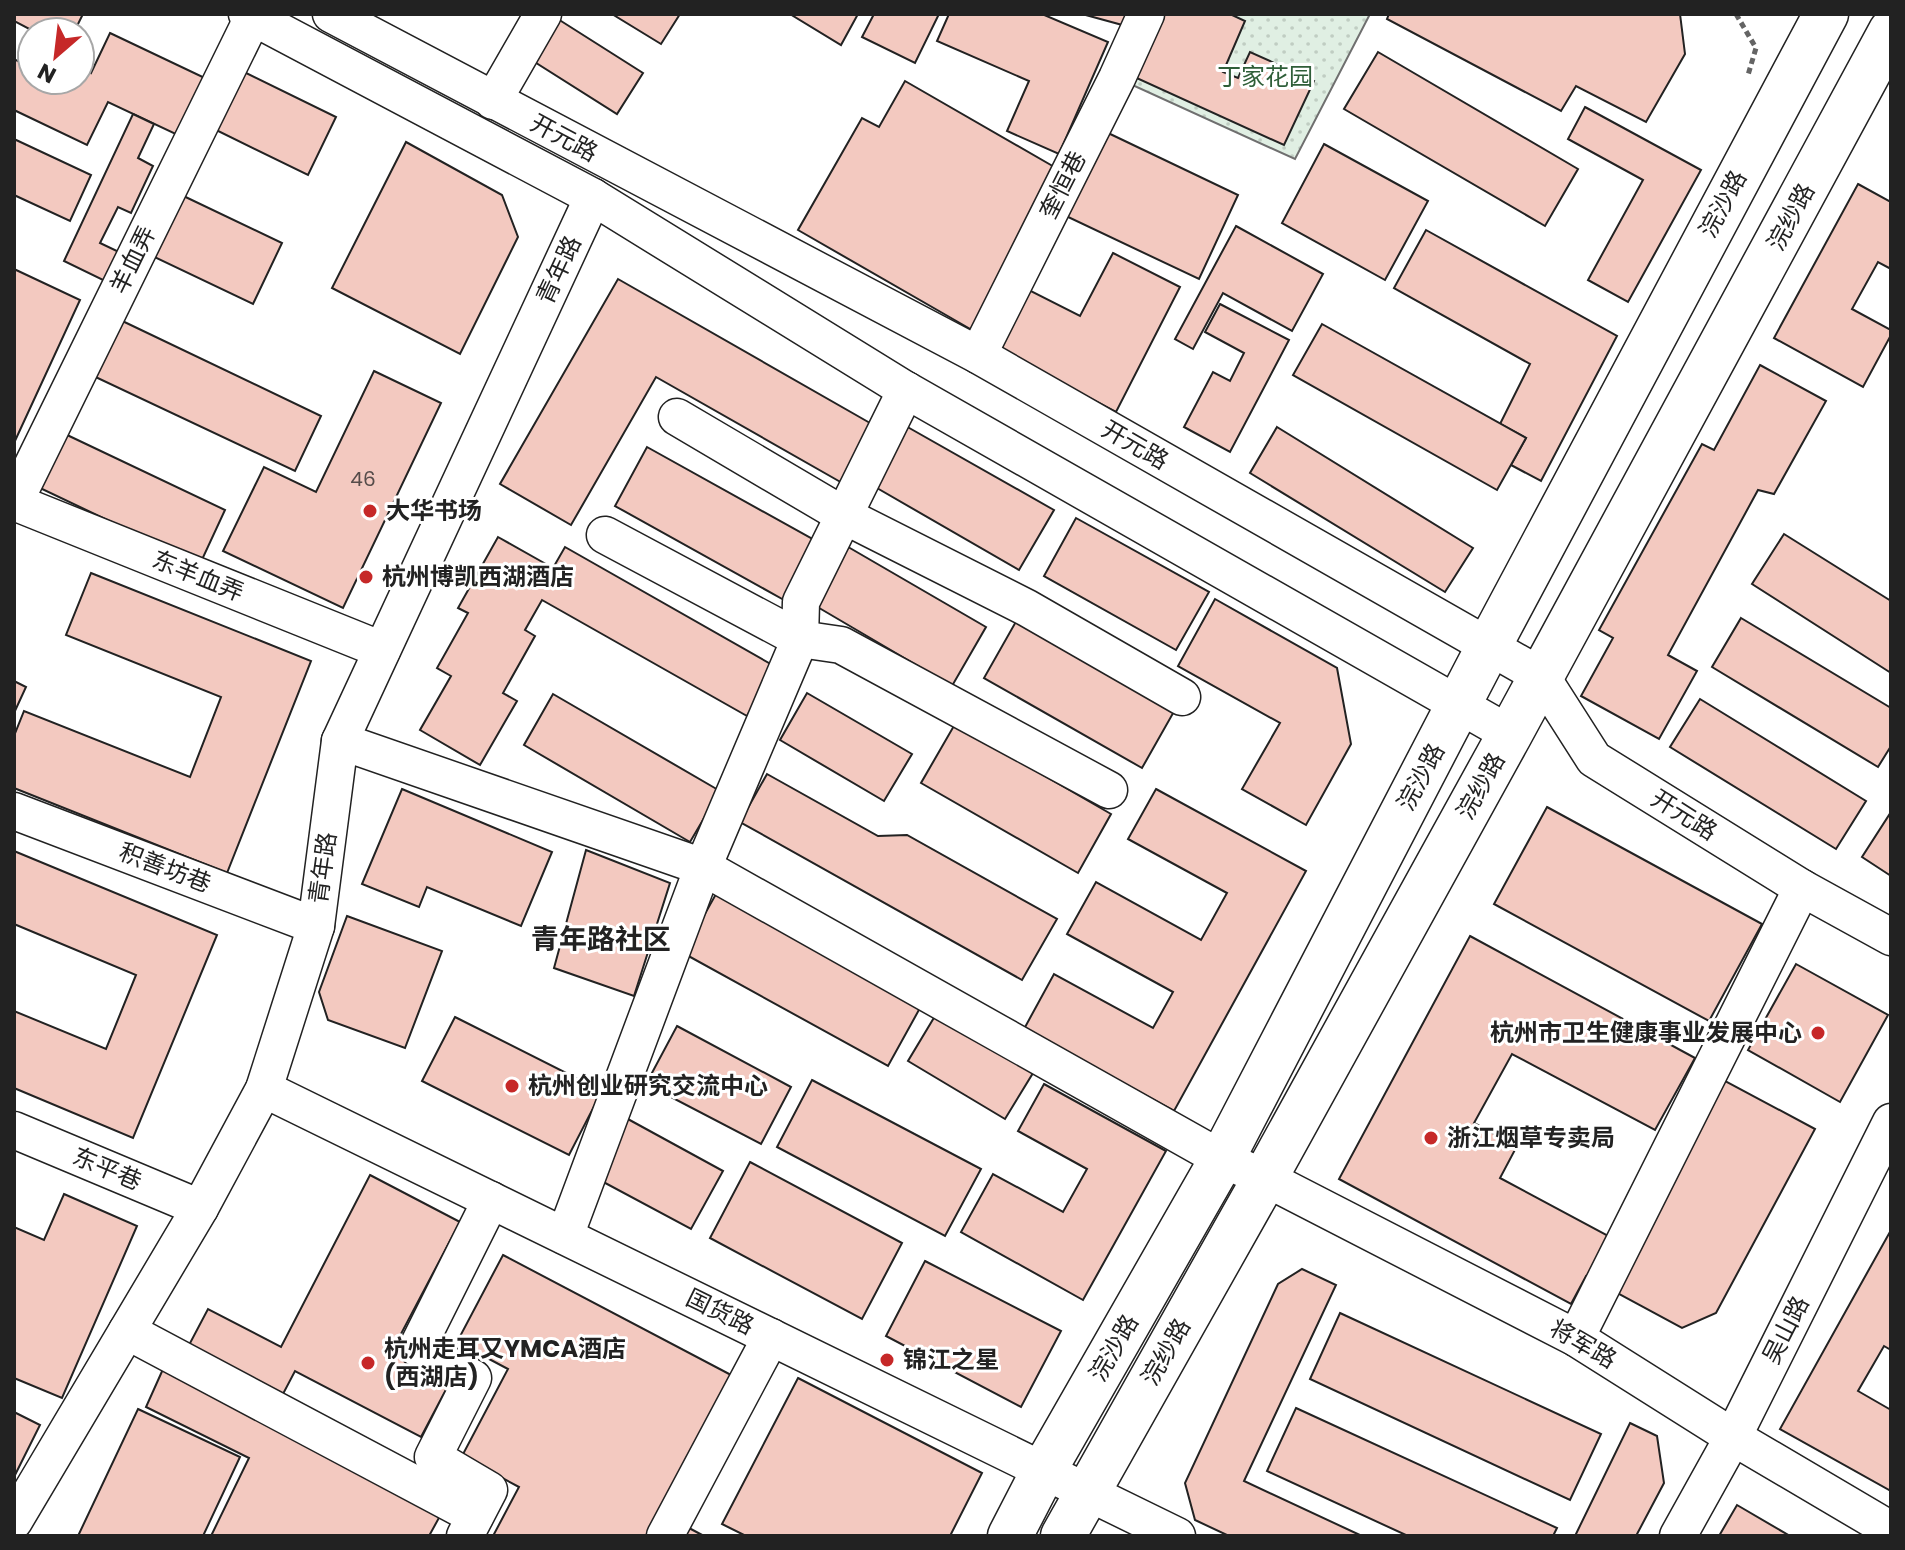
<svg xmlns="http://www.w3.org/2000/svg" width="1905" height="1550" viewBox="0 0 1905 1550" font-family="Poppins,'Noto Sans SC',sans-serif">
<defs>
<pattern id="park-dots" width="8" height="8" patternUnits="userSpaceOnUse" patternTransform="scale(2)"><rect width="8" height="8" fill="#e0efe3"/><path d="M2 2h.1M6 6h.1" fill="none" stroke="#c0cdc2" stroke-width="1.8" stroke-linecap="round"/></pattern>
</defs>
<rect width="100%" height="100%" fill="#fff"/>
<path fill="url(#park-dots)" stroke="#6f6f6f" stroke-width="2" d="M1146 14H1370L1295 159 1117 78Z"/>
<g fill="#f3c9c0" stroke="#222" stroke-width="2">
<path d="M14 14H83L74 32H35L14 21Z"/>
<path d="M550 14 643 73 617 114 522 54Z"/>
<path d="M612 14H680L661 44Z"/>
<path d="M790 14H858L841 45Z"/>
<path d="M874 14H939L915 63 862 37Z"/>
<path d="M949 14H1042L1108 42 1059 154 1007 131 1029 81 937 41Z"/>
<path d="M1082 14H1132L1126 26Z"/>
<path d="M1158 14H1230L1245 21 1223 72 1238 78 1250 52 1314 81 1284 145 1130 75Z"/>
<path d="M1389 14H1680L1685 54 1646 122 1576 86 1561 111 1387 19Z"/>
<path d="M110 33 209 80 182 137 108 102 87 145 14 110V59L32 68V80H80V67L91 73Z"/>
<path d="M1378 52 1578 169 1545 226 1344 109Z"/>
<path d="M238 69 336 117 308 175 210 127Z"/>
<path d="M905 81 1063 172 972 330 798 230 862 118 879 127Z"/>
<path d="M1585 107 1701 170 1628 302 1588 280 1643 180 1568 139Z"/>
<path d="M133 114 154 124 138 158 153 166 131 213 118 207 100 243 119 252 105 281 64 261Z"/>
<path d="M1106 132 1238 195 1199 279 1066 216Z"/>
<path d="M14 139 91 175 70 221 14 195Z"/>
<path d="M406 142 502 195 518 237 460 354 332 288Z"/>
<path d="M1324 144 1428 201 1385 280 1282 223Z"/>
<path d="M1858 184 1891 202V269L1878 262 1852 309 1891 330V335L1863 387 1774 338Z"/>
<path d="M173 191 282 243 253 304 144 252Z"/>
<path d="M1236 226 1323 274 1292 331 1223 293 1193 349 1175 339Z"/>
<path d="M1426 230 1617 336 1541 481 1511 465 1526 438 1500 424 1530 364 1394 288Z"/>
<path d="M1113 253 1180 287 1116 412 996 349 1027 289 1080 316Z"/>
<path d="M14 269 80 300 14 443Z"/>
<path d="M618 279 877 427 844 484 656 377 571 525 500 484Z"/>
<path d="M1220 304 1289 340 1230 452 1184 427 1213 372 1230 381 1244 353 1205 332Z"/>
<path d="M114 317 321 416 295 471 87 373Z"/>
<path d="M1322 324 1526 438 1497 490 1293 375Z"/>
<path d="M1760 365 1826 401 1774 494 1758 490 1668 655 1697 671 1659 739 1581 696 1613 638 1599 630 1702 444 1714 450Z"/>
<path d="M374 371 441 403 343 608 223 551 264 467 316 492Z"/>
<path d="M904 425 1054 510 1019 570 870 484Z"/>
<path d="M1277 427 1473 548 1445 592 1250 473Z"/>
<path d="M65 434 225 510 200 564 40 488Z"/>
<path d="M647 447 816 541 784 600 615 506Z"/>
<path d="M1076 518 1209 592 1176 650 1044 576Z"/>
<path d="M1784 534 1891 601V673L1752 584Z"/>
<path d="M498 537 553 568 565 547 776 667 747 716 542 600 525 630 535 636 503 693 517 701 480 765 420 730 451 676 437 668 468 613 458 608Z"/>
<path d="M843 544 986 627 952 686 809 602Z"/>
<path d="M91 573 311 661 227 873 14 788V736L24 711 190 777 221 697 66 635Z"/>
<path d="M1215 599 1337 668 1351 744 1306 825 1242 789 1280 723 1178 666Z"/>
<path d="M1018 618 1176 708 1142 768 984 678Z"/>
<path d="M1741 618 1891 708V746L1878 767 1712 667Z"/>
<path d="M14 681 26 687 14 713Z"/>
<path d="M807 693 912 754 884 801 780 740Z"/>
<path d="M553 694 720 791 690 842 524 745Z"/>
<path d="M1700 699 1866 801 1836 849 1670 747Z"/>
<path d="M955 724 1111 814 1078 873 921 783Z"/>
<path d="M767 774 878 836 907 835 1057 919 1022 980 740 822Z"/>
<path d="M402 789 552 852 521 926 427 887 419 907 362 884Z"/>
<path d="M1156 789 1306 871 1174 1111 1024 1029 1054 974 1153 1028 1173 992 1067 934 1096 882 1201 940 1227 893 1128 839Z"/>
<path d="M1547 807 1762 924 1709 1021 1494 904Z"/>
<path d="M1891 812V876L1862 857Z"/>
<path d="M586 850 670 883 634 996 554 968Z"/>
<path d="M14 851 217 935 133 1138 14 1088V1011L106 1049 136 975 14 924Z"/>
<path d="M716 894 920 1008 888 1066 683 953Z"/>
<path d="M347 916 442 951 405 1048 328 1020 319 992Z"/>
<path d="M1470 936 1695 1058 1655 1130 1512 1054 1474 1123 1517 1146 1500 1178 1623 1244 1714 1075 1815 1129 1716 1313 1682 1328 1586 1276 1571 1304 1339 1179Z"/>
<path d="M1796 964 1888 1015 1840 1102 1748 1050Z"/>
<path d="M935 1016 1033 1073 1005 1119 908 1061Z"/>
<path d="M455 1017 602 1091 569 1155 422 1081Z"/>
<path d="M677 1026 791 1087 761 1144 646 1084Z"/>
<path d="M812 1080 981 1169 945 1236 777 1147Z"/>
<path d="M1044 1084 1166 1151 1083 1300 961 1232 993 1174 1063 1212 1087 1169 1018 1131Z"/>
<path d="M626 1118 723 1171 691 1229 594 1177Z"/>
<path d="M750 1162 902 1243 862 1319 710 1238Z"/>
<path d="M370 1175 460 1222 393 1349 451 1380 421 1437 295 1371 283 1394 189 1345 208 1309 281 1347Z"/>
<path d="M64 1194 137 1226 62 1398 14 1378V1227L44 1240Z"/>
<path d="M1891 1230V1350L1884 1346 1858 1391 1891 1410V1491L1780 1429Z"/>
<path d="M503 1255 733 1376 648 1536H493L519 1487 462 1456 508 1369 457 1342Z"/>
<path d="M925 1261 1061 1331 1021 1407 886 1336Z"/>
<path d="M1302 1269 1336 1285 1244 1481 1362 1536H1229L1195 1520 1185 1483 1278 1284Z"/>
<path d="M1340 1313 1601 1434 1570 1500 1310 1379Z"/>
<path d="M168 1358 446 1505 429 1536H211L249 1458 146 1407Z"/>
<path d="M798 1378 982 1473 950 1536H746L722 1524Z"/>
<path d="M1296 1408 1557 1528 1553 1536H1408L1267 1471Z"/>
<path d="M138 1409 240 1457 203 1536H78Z"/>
<path d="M14 1412 40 1425 14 1477Z"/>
<path d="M1630 1423 1657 1436 1664 1483 1636 1536H1575Z"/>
<path d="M1737 1505 1790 1536H1719Z"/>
<path d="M689 1528 704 1536H685Z"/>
</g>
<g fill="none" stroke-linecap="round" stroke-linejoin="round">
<g stroke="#222" stroke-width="39">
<g id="minor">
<path d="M247 14 593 197 906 390 1510 734"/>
<path d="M331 14 978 355 1541 676 1594 759 1802 888 1891 937"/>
<path d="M493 101 543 14"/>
<path d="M978 355 1117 78 1146 14"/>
<path d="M677 417 845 516 1027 608 1182 697"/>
<path d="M14 502 382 650"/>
<path d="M14 503 253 17"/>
<path d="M605 535 800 639 841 645 1109 790"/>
<path d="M340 741 703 867 1222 1159 1265 1178 1576 1338 1733 1437 1891 1530"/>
<path d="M14 811 316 926"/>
<path d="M264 1089 1177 1536"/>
<path d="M14 1130 200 1208"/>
<path d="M565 1236 703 867 800 639 801 602 906 390"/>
<path d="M127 1331 475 1516"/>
<path d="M1576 1338 1802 888"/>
<path d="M14 1521 200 1208 264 1089 316 926 340 741 593 197"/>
<path d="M465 1536 489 1490 433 1457 473 1378 417 1348 491 1200"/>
<path d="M665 1536 771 1337"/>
<path d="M1678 1536 1733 1437 1891 1122"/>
</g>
</g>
<g stroke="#222" stroke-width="47">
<g id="major">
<path d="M1010 1536 1044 1470 1222 1159 1489 646 1826 14"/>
<path d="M1063 1536 1265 1178 1510 734 1891 31"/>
</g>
</g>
<path stroke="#646464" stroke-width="5" stroke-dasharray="6 4" stroke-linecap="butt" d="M1736 14 1756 48 1748 75"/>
<use href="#minor" stroke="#fff" stroke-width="36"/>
<use href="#major" stroke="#fff" stroke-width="44"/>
</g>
<g fill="#c62828" stroke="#fff" stroke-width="3">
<circle cx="370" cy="511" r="8"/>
<circle cx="366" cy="577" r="8"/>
<circle cx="1818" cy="1033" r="8"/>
<circle cx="512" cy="1086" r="8"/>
<circle cx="1431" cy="1138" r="8"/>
<circle cx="887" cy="1360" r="8"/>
<circle cx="368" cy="1363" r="8"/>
</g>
<g text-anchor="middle" stroke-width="6" stroke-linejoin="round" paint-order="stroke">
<g font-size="20" fill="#564c4a">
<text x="363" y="486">46</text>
</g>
<g font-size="24" fill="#2f5e38" stroke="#fff">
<text x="1265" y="85">丁家花园</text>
</g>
<g font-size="24" fill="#222" stroke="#fff">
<text transform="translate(564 138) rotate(28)" y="8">开元路</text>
<text transform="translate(1063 185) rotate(-63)" y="8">奎恒巷</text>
<text transform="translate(1723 204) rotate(-62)" y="8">浣沙路</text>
<text transform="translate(1791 217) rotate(-62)" y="8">浣纱路</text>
<text transform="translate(133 260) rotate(-64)" y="8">羊血弄</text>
<text transform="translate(559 270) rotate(-65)" y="8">青年路</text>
<text transform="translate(1135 445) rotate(30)" y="8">开元路</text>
<text transform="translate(198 576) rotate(22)" y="8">东羊血弄</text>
<text transform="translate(1421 777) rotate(-62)" y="8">浣沙路</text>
<text transform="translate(1481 786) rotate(-61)" y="8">浣纱路</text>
<text transform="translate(1684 815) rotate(32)" y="8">开元路</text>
<text transform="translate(165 868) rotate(21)" y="8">积善坊巷</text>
<text transform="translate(323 868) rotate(-82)" y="8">青年路</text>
<text transform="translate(107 1169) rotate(23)" y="8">东平巷</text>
<text transform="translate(720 1312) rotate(26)" y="8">国货路</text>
<text transform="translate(1786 1330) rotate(-63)" y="8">吴山路</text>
<text transform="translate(1583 1344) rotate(30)" y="8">将军路</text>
<text transform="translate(1114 1348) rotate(-60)" y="8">浣沙路</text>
<text transform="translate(1166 1352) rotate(-60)" y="8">浣纱路</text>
</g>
<g font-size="24" font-weight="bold" fill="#222" stroke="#fff" text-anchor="start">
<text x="386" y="519">大华书场</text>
<text x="382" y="585">杭州博凯西湖酒店</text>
<text x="1802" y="1041" text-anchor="end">杭州市卫生健康事业发展中心</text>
<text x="528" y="1094">杭州创业研究交流中心</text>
<text x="1447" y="1146">浙江烟草专卖局</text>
<text x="384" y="1357">杭州走耳又YMCA酒店<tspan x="384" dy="28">(西湖店)</tspan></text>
<text x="903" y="1368">锦江之星</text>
</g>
<g font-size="28" font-weight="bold" fill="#222" stroke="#fff">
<text x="601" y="949">青年路社区</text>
</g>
</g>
<rect width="1905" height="1550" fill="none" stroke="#222222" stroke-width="32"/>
<g transform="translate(56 56) rotate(208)"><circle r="38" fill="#ffffff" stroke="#a7a7a7" stroke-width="2"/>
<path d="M0-6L14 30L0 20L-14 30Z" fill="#c62828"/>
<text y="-12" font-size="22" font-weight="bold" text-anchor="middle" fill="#222222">N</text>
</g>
</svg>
